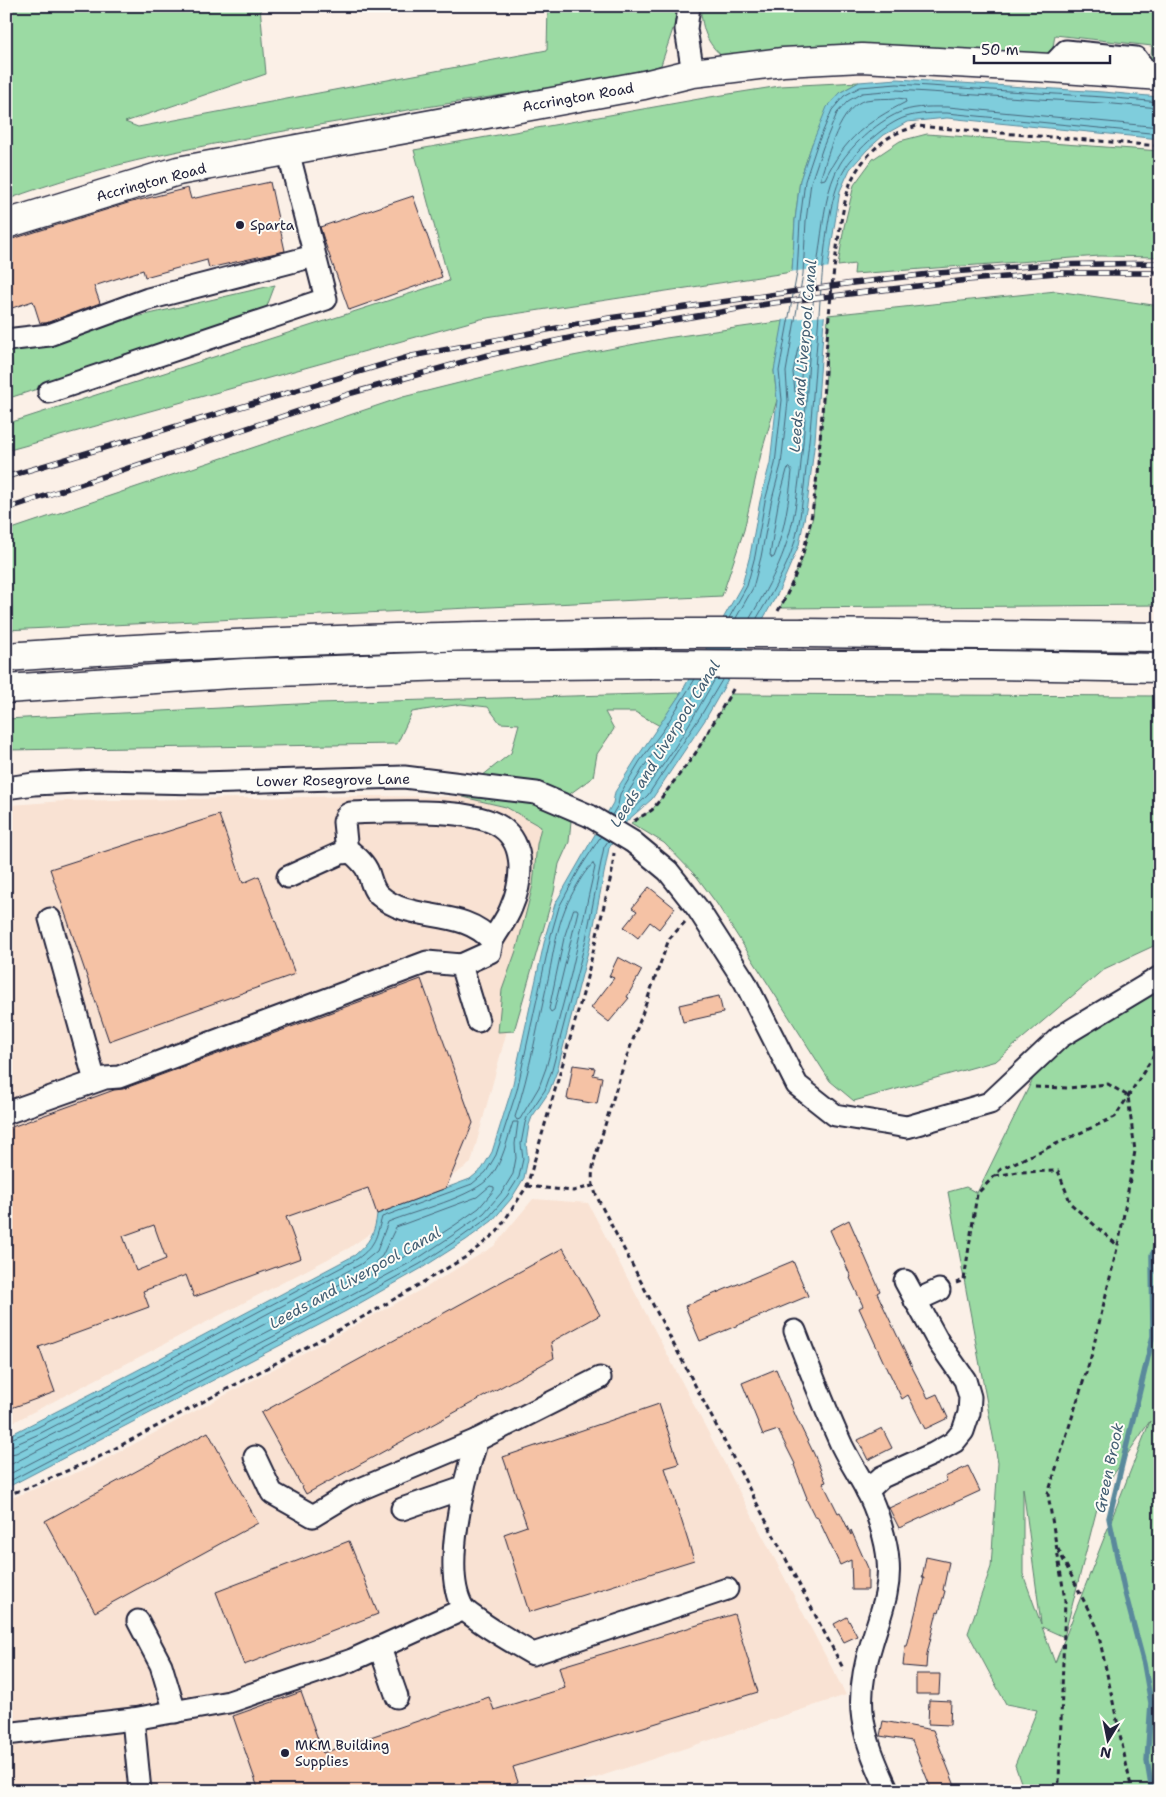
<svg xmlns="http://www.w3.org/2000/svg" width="1166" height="1797" viewBox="0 0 1166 1797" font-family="'Shantell Sans',sans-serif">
<rect width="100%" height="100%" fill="#fbf0e7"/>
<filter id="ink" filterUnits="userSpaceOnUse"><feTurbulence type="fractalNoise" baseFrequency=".02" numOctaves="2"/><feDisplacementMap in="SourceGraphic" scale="10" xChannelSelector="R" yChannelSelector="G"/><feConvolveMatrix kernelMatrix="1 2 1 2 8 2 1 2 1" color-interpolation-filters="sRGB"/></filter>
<g filter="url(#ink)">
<g fill="#f9e2d3">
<path d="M361 796 463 797 506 807 557 836 536 924 471 1163 349 1248 6 1426V831L11 805 64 801Z"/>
<path d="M533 1199 588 1203 846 1695 565 1788 566 1791H6V1500L91 1467 428 1286 494 1246Z"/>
</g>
<g fill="#9bdaa3" stroke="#5e7e6f" fill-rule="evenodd">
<path d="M6 6H260L266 74 125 122 138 127 547 50 548 6H678L674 26 661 65 636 75C526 91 416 108 307 127 205 145 103 163 6 200Z"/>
<path d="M700 6H1160V67L1150 66 1152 46 1055 35 1051 59 728 61C707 45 703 33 700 6Z"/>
<path d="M859 82 841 92 812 144 800 180 795 220 792 272 481 319 6 451V424L449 281 414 150 710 97 780 86Z"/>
<path d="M927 134 1160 151V257L1100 256 854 274 855 264 838 266 844 227 854 185 873 159 900 141Z"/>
<path d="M275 285 263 317 6 399V347Z"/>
<path d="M1056 291 1160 306V605L780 608 803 557 813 516 826 374 828 315Z"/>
<path d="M784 321 774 371 777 400 761 454 744 530 722 596 6 630V531L403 397 547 361 666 338Z"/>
<path d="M681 693 660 726 635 712H605L614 729 597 754 593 777 567 796 537 787 482 776 511 753 519 724 500 723 488 707 461 704 412 712 397 744 6 750V719L318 703Z"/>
<path d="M730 694 1160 696V943L1104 969 996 1061 854 1101 830 1081 717 904 697 877 664 843 631 823 652 810 695 754Z"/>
<path d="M465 789 534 803 571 821 569 842 559 864 554 892 514 1031 498 1032 502 990 517 948 533 885 537 844 541 827 506 807 463 797Z"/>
<path d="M1160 992V1791H1024L1015 1765 1037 1710 1006 1704 968 1633 991 1567 998 1463 948 1192 966 1187 977 1193 1048 1048 1133 993ZM1150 1421 1055 1663 1042 1627 1064 1637 1101 1493ZM1023 1488 1041 1623V1624L1023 1574Z"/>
</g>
<path fill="#7fcddc" stroke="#5a899c" d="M897 79 1103 92 1160 97V139L947 118 907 122 884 135 867 150 850 169 840 191 828 266 815 440 807 505 799 545 778 593 705 720 652 799 627 821 609 848 591 940 557 1071 549 1092 532 1117 529 1125 526 1144 528 1159 524 1178 511 1199 492 1221 466 1240 422 1268 346 1311 6 1488V1437L134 1372 355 1255C370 1242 375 1233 377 1214L470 1179 482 1169 492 1152 512 1088 546 934 555 904 613 803 615 792 636 759 681 693 742 585 750 555 760 501 770 463 777 400 774 371 792 272 795 220 800 180 812 144 827 107 841 92 859 82Z"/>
<path fill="#fbf0e7" d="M831 267 826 316 782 320 789 272Z"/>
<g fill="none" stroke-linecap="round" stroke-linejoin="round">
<g stroke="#47667b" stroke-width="1">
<path d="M897 98 905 99 906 102C867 122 845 138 825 179L821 180V177C828 155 840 106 866 100 876 98 887 99 897 98Z"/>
<path d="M801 346 803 349 800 392 797 394 795 392 793 372 798 348Z"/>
<path d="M790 468 792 471C789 500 785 529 774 557L772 558 770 555 778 504 787 470Z"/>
<path d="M729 618 747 586 755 556 765 501 775 464 782 400 779 371 797 273 800 221 805 181 817 145 832 110 844 96 860 87 897 84 1103 97 1160 102"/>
<path d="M736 618 753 588 761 557 771 503 781 465 788 401 786 372 803 274 806 221 811 182 823 147 837 113 848 101 862 93 897 90 1102 103 1160 108"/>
<path d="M750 618C773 579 789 549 796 503 809 417 807 330 820 244 824 217 826 188 840 164 852 144 881 119 903 111 917 106 934 107 948 107L1160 127"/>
<path d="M757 618C771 594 786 570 794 544 801 520 803 494 806 469 813 409 816 349 821 288 824 255 828 195 846 167 857 150 886 123 906 117 919 113 934 113 947 113L1160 134"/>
<path d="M702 679 691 700 645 765 626 796V806H629C663 773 691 721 715 679"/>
<path d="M612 815 618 805 620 794 640 761 664 729 695 679"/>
<path d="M621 821 648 795 700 717 722 680"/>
<path d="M593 864 595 867 571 974 546 1068 539 1087 520 1119 517 1120 515 1117C530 1071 538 1023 549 975 553 953 557 929 565 909 569 899 585 868 593 864Z"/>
<path d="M574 909H577L578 911 554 1010 551 1012 549 1009 564 938Z"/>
<path d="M6 1441 36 1428 136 1377 357 1259C376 1245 376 1238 382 1217L472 1184 486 1172 496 1155 517 1090 551 935 559 907 579 870 601 836"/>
<path d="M6 1447 12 1446 39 1434 139 1382 361 1264 377 1251 388 1222C415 1211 474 1197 491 1176 503 1161 507 1140 513 1122H518L515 1144 516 1158 513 1174 502 1192 484 1213 459 1231 417 1259 278 1334 6 1476"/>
<path d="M6 1455 16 1453 142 1389 365 1271 382 1256 396 1227 477 1197 490 1186 494 1187V1190L479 1208 455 1225 413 1252 275 1328 6 1467"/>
<path d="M6 1483 343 1306 420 1264 463 1236 488 1218 507 1196 519 1177 523 1159 521 1144 525 1123 528 1115 545 1090 552 1070 586 939 604 847 608 841"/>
</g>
<path stroke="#5a899c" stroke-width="5.5" d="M1152 1791 1147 1761 1151 1703 1144 1664 1124 1589 1109 1518 1153 1336 1152 1255 1160 1240"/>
</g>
<g fill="#f5c2a5" stroke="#22223b" fill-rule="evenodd">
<path d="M270 182 285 251 209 268 207 260 145 277 143 270 94 286 100 303 46 323H40L33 301 6 310V241L128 203 188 188 191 199Z"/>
<path d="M413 196 442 277 349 310 325 243 320 227Z"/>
<path d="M219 815 243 883 259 876 295 974 109 1041 50 869Z"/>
<path d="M649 887 675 908 659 929 650 922 638 938 624 927 637 911 632 908Z"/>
<path d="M618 957 642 970 627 997 629 998 609 1022 591 1008 614 978 609 976Z"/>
<path d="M421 979 473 1123 446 1188 377 1214 368 1188 286 1217 301 1258 194 1297 186 1275 143 1291 149 1307 39 1347 55 1392 6 1410V1129L114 1090 123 1089ZM154 1225 166 1259 136 1271 123 1236Z"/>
<path d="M719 996 723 1013 683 1022 679 1005Z"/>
<path d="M573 1065 595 1068 593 1075 602 1077 597 1104 567 1099Z"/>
<path d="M849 1220 880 1291 877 1293 913 1369 928 1398 937 1394 948 1418 925 1429 908 1395 902 1399 889 1372H888L859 1308 863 1306 850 1278 851 1277 830 1230Z"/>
<path d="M563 1248 600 1315 551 1342 554 1358 306 1494 261 1413Z"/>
<path d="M793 1261 808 1296 700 1341 685 1306Z"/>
<path d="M776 1369 796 1417 814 1454 826 1482 823 1483 838 1513 840 1512 851 1535V1530L868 1568V1590H852L851 1560 840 1565 817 1516 815 1517 806 1499 807 1498 794 1465 795 1464 778 1430 763 1435 742 1383Z"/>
<path d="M659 1404 679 1464 665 1468 694 1560 529 1612 504 1534 527 1526 503 1457Z"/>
<path d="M882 1428 892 1448 868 1460 858 1440Z"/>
<path d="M208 1432 258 1523 95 1612 45 1521Z"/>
<path d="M968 1466 980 1491 899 1528 889 1508 947 1481 945 1477Z"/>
<path d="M349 1541 378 1614 244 1665 216 1592Z"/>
<path d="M926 1557 949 1562 943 1590 945 1591 939 1613 937 1612 927 1654 926 1668 903 1666 905 1646H907L924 1578H922Z"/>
<path d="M734 1614 758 1692 513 1767 518 1782 493 1791H259L233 1716 301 1692 323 1753 489 1697 494 1710 565 1688 559 1667Z"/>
<path d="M847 1617 857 1636 844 1642 834 1624Z"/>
<path d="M916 1674H940L939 1694H916Z"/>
<path d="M929 1700 951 1701 950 1725 928 1724Z"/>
<path d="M883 1721 933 1730 957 1791H932L912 1741 880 1736Z"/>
</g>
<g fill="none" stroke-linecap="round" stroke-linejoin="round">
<g stroke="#22223b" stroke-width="25">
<g id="minor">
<path d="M689 6 686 29 693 73"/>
<path d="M1050 68 1066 51 1136 58 1149 75"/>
<path d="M6 340 49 335 148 299 314 256"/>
<path d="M49 392 326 299 288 151"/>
<path d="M6 788 34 784 97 781 201 783 404 777 536 793 590 816"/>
<path d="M633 842 668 871 698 909 745 982 797 1085 835 1115 907 1127 990 1103 1060 1037 1160 977"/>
<path d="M347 852 344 822 347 815 351 813C389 812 472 807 501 827 527 845 522 883 511 908 507 919 498 930 492 941"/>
<path d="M288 877 341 853 351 852C358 858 365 864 368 872 371 880 373 891 380 896 410 923 464 907 492 941L490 952 461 965"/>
<path d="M50 919 95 1081"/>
<path d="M6 1113 105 1078 119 1077 427 962 461 965 478 1021"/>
<path d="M915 1301 939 1290"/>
<path d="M795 1331C810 1370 825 1409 842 1446 850 1462 858 1474 866 1489 876 1507 887 1541 888 1561 891 1590 880 1615 872 1642 852 1704 862 1734 888 1791"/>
<path d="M600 1378 477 1440C464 1480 441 1571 463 1608 466 1612 473 1616 478 1620 496 1633 514 1643 533 1654L727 1589"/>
<path d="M255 1457 272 1493 313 1516 351 1493 477 1440"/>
<path d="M867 1491 882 1477 933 1454 954 1442 963 1431 969 1413 970 1397 965 1380 939 1343 905 1281"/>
<path d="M402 1509 463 1488"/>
<path d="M138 1621 161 1665 175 1712"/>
<path d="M380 1648 397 1697"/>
<path d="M133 1719 140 1791"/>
<path d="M6 1734 133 1719 229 1702 352 1660 464 1609"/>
</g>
</g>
<g stroke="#22223b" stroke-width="31">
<g id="highway">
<path d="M6 224 178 171 644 85 693 73 783 62 862 58 1050 68 1160 76"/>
<path d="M804 633 1160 637"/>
<path d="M6 657C222 641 439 636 655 633"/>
<path d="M791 665H990L1160 668"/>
<path d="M6 689 245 673 449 666 649 664"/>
</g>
</g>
<g stroke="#22223b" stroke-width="3" stroke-dasharray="5 4" stroke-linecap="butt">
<path d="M778 611C810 556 815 502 820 440 825 378 827 316 836 255 839 233 843 204 850 184 857 165 877 143 895 134 902 131 909 129 916 126L1160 146"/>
<path d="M634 821 652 810 695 754 735 686"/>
<path d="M685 922 669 939 620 1076 595 1158C589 1182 593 1189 604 1211L844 1670"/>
<path d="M1035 1087 1068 1088 1108 1084 1128 1096 1135 1151 1120 1236 1091 1357 1048 1494 1065 1600 1059 1782 1053 1791"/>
<path d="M995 1176 1018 1172 1058 1171 1071 1204 1118 1246"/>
<path d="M527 1186 573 1191 592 1186"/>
<path d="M956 1283 964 1280 977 1194 1001 1169 1115 1117 1160 1046"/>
<path d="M6 1495 25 1489 97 1458 374 1311 466 1257 497 1232 527 1186 583 994 612 872 614 853"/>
<path d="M1058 1549 1097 1627 1132 1791"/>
</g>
<use href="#minor" stroke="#fdfcf7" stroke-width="21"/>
<use href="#highway" stroke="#fdfcf7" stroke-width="28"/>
<g stroke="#22223b" stroke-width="5.5">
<g id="rail">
<path d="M6 477 412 356 609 318 853 283 938 273 1043 265 1160 263"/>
<path d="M6 509 352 393 484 356 574 337 773 303 968 280 1057 273H1160"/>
</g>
</g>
<use href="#rail" stroke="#fdfcf7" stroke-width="4" stroke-dasharray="11" stroke-linecap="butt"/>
<g stroke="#22223b" stroke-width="25" stroke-linecap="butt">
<path id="minor-bridge" d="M590 816 633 842"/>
</g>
<g stroke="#22223b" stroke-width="31" stroke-linecap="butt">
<g id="highway-bridge">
<path d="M655 633H804"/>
<path d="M649 664 791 665"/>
</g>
</g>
<use href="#minor-bridge" stroke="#fdfcf7" stroke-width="21"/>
<use href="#highway-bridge" stroke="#fdfcf7" stroke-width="28"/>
</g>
</g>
<g fill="#22223b" stroke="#fdfcf7" stroke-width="2">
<circle cx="240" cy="225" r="5"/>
<circle cx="285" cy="1753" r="5"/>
</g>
<g text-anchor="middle" stroke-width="4" stroke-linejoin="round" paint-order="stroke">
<g font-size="14" fill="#22223b" stroke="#fdfcf7">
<text transform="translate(578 97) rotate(-10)" y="5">Accrington Road</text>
<text transform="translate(151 182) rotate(-15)" y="5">Accrington Road</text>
<text transform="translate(333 780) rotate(-1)" y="5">Lower Rosegrove Lane</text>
</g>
<g font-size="14" fill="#22223b" stroke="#fdfcf7" text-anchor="start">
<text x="250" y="230">Sparta</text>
<text x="295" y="1750">MKM Building<tspan x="295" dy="16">Supplies</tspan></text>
</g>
<g font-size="15" font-style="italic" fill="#435e73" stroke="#fdfcf7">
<text transform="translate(803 356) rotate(-85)" y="5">Leeds and Liverpool Canal</text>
<text transform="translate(665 744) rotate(-58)" y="5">Leeds and Liverpool Canal</text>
<text transform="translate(355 1278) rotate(-29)" y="5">Leeds and Liverpool Canal</text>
<text transform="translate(1109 1468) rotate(-78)" y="5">Green Brook</text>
</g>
</g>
<rect width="1166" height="1797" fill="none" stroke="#fdfcf7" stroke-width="25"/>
<rect x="12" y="12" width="1141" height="1772" fill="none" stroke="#22223b" stroke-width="2" filter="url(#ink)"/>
<g transform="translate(1108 1740) rotate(190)" stroke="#fdfcf7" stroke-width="4" paint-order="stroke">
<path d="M0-4L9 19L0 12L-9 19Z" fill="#22223b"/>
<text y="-8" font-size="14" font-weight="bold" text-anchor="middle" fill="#22223b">N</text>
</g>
<path d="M974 55v8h136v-8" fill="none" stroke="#22223b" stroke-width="2.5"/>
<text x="981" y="55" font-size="15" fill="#22223b" stroke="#fdfcf7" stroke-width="4" paint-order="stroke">50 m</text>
</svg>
